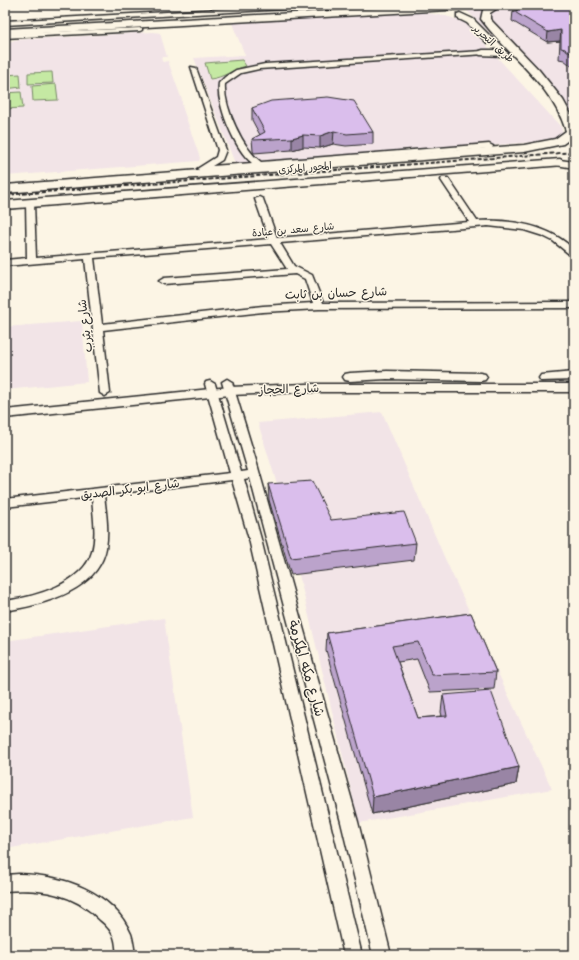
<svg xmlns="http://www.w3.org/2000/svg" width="579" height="960" viewBox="0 0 579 960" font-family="'Architects Daughter','Playpen Sans Arabic',sans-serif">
<rect width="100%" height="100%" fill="#fcf5e5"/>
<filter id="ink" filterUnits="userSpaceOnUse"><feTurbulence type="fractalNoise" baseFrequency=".025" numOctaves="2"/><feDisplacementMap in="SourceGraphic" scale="8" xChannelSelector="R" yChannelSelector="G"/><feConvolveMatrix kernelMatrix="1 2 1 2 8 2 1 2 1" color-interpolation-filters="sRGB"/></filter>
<g filter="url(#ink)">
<g fill="#f2e4e7">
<path d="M316 5H574V116L462 6 321 12Z"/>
<path d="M420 12 446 16 465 22 561 127 563 134 555 139 546 141 236 166 194 58 245 55 231 21Z"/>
<path d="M153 32 160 33 167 57H161L162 61 163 62 168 61 169 64 182 100V105L183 106H182L200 158 199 161 5 176V42L13 41 14 40Z"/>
<path d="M82 321 87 382 5 390V327Z"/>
<path d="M382 412 446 561 552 789 359 823 277 484 258 423Z"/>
<path d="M164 618 193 817 5 849V641Z"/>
</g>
<g fill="#c5e9a3" stroke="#788a67">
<path d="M242 60 246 66C234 69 223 78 210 79L205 63Z"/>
<path d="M52 72 53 83 28 84V73Z"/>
<path d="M20 74 21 87 5 89V75Z"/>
<path d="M56 84 58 100 33 101 32 86Z"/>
<path d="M21 92 23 108 5 109V93Z"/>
</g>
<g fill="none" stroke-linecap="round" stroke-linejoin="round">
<g stroke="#2b2b2b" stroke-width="3">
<g id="minor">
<path d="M290 5H330L341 8 338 10 320 7 5 25V21Z"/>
<path d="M142 28V30L140 31 5 38V34Z"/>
<path d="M483 51 485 52V54L259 69 241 73 225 84C223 106 243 149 261 162L489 144 493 146 492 148 201 171 197 169 216 157 218 150 191 67 196 68 226 150 222 160 212 166 252 163C235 150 216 104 219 83L225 77 236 70 265 64Z"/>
<path d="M442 178H448L477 221C510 219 551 225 574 250V258L553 241 543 236 524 230 488 226 280 243 294 266 312 275 323 303 574 302V308L319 309 263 312 103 330 110 393 105 396 100 393 85 259 5 266V260L27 258 26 203 30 200 34 203 36 258 269 239 255 199 259 197 263 199 277 238 469 222 441 180ZM271 244 287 269 164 278 159 281 164 284 295 274 305 279 313 303 263 306 102 324 94 258Z"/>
<path d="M227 379 232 382 257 464 358 822 391 955H373L341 822 250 478 244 479 261 539 362 955H344L249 539 232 480 104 495C106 512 109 530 106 548 98 591 42 605 5 611V601C34 597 83 584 92 552 97 534 93 515 92 497L5 507V499L230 473 205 384 206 382 210 381 215 384 241 472 248 471 222 382Z"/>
<path d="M19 874C62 875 113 891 131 934 133 940 134 948 135 955H117C116 949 116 942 114 937 111 930 105 924 100 920 74 893 40 888 5 891V875Z"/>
</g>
</g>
<g stroke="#2b2b2b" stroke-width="3">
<g id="tertiary">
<path d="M560 160 574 162V168L556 165 555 163Z"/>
<path d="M387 371 480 373 485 374 487 377 485 380 480 381 387 379 350 381 345 380 343 377 345 374 350 373Z"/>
<path d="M574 372V380L541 381 539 378 541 375Z"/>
<path d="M306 384H574V392H306L230 395 5 418V410L230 387Z"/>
</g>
</g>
<g stroke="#2b2b2b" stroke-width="3">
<g id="secondary">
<path d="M437 5H487L483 8 5 35V29Z"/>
<path d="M492 5H502L490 13V19L539 70 563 100 574 120V136L563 144 524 152 5 193V185L524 145 555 139 566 131C552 84 509 57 481 19L483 10Z"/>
<path d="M460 13 473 19 493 39V43H487L467 23 457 18V14Z"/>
<path d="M483 50H503L508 53 503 56 480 55 478 53 480 51Z"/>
<path d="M560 159 566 163 564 165 5 209V201Z"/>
</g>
</g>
<use href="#minor" fill="#fcf5e5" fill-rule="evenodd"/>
<use href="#tertiary" fill="#fcf5e5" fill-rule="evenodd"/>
<use href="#secondary" fill="#fcf5e5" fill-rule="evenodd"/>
<path stroke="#2b2b2b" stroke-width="2" stroke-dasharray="4 2" stroke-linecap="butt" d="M5 195 574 152"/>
</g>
<g fill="#bba3cb" stroke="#2b2b2b">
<path d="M574 9V68L564 60 559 59 560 41 547 42 512 21 513 11H516V10Z"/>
<path d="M252 108 373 132V144L346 146 333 144 320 148 303 147 292 150 254 153 253 151 252 139 260 135 252 120Z"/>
<path d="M268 484 331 520 416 543 414 560 291 575 269 500Z"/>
<path d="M471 613 496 672 494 689 430 692 417 659 398 662 418 718 442 716 441 712 443 695 519 767 516 784 372 814 326 650 327 633Z"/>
</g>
<g fill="#9985a5" stroke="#2b2b2b">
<path d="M561 30 560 41 547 42 548 32Z"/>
<path d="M334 131 333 144 320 148V136Z"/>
<path d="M303 135V147L292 150V138Z"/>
<path d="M519 767 516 784 372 814 373 797Z"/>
</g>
<g fill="#dabeec" stroke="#2b2b2b">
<path d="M521 5H566L574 9V56L565 49 561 48V30L548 32 513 11H518L516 10Z"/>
<path d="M328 97 354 101 373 132 347 134 334 131 320 136 303 135 292 138 254 140 252 139 265 132 252 108 271 101Z"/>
<path d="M312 481 331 520 404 512 416 543 291 558 268 484Z"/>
<path d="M471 613 496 672 432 675 418 642 392 646 418 718 447 716 443 695 491 691 519 767 373 797 327 633Z"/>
</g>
</g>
<g text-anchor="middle" stroke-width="3" stroke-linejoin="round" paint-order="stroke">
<g font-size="10" fill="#2b2b2b" stroke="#fcf5e5">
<text transform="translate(494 43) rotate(42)" y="4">طريق التحرير</text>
<text transform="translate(305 167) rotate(-5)" y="4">المحور المركزى</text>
<text transform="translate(293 229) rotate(-5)" y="4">شارع سعد بن عبادة</text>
</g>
<g font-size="12" fill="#2b2b2b" stroke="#fcf5e5">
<text transform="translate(336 293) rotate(-2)" y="4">شارع حسان بن ثابت</text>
<text transform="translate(85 326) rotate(-97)" y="4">شارع يثرب</text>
<text transform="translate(289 389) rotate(-2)" y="4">شارع الحجاز</text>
<text transform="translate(130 489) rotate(-7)" y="4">شارع ابو بكر الصديق</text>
</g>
<g font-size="14" fill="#2b2b2b" stroke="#fcf5e5">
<text transform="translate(307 668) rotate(74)" y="5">شارع مكه المكرمة</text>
</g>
</g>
<rect width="579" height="960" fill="none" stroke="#fcf5e5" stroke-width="20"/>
<rect x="10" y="10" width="559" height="940" fill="none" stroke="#2b2b2b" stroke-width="1.5" filter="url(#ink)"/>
</svg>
